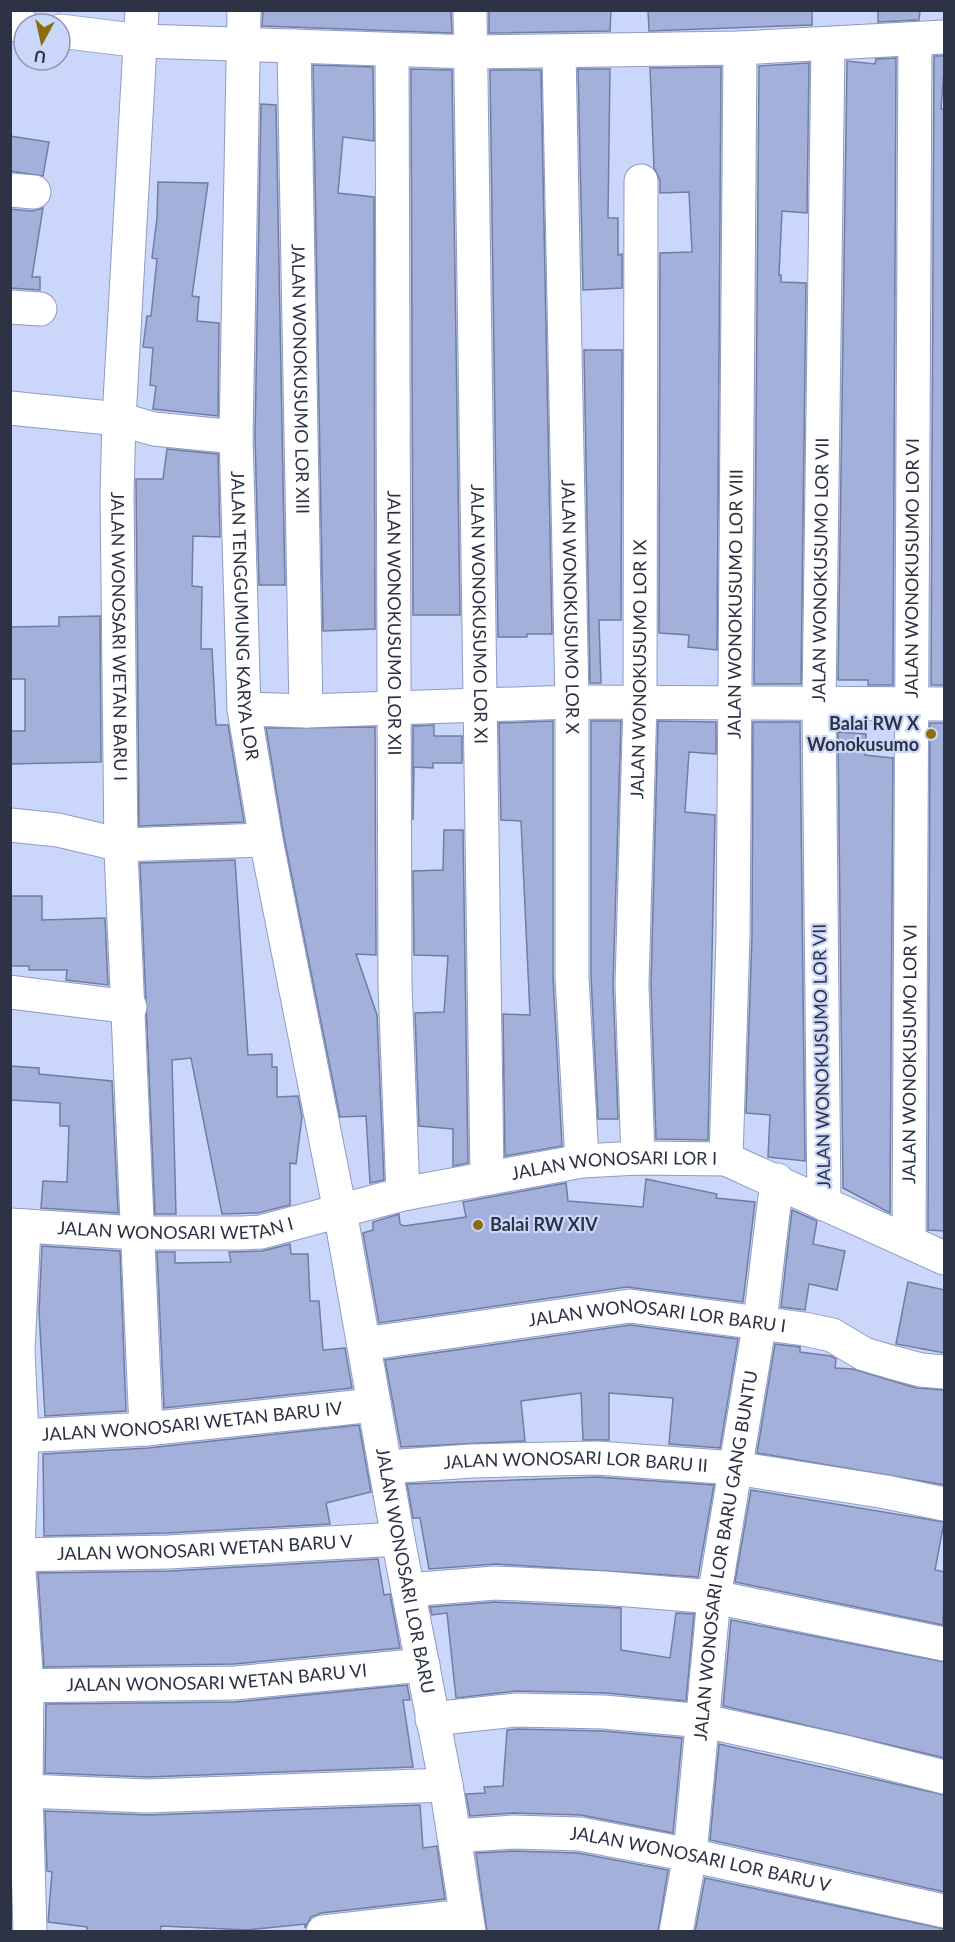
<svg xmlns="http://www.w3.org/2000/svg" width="955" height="1942" viewBox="0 0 955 1942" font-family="Lato,sans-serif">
<rect width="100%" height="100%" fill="#cbd7fa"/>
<g fill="#a2b0da" stroke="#707da5" stroke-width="1.5">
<path d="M263 10H451L452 33 262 26Z"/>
<path d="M489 10H611L610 31 489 33Z"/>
<path d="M648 10H812V25L649 31Z"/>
<path d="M878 10H920L919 20 878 22Z"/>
<path d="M934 56H945L941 109H945V685H931Z"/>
<path d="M896 58 893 685H868V680H838L847 61 875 64 876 59Z"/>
<path d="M809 63 807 213 782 211 779 275H781V282L806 283 801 684H754L759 66Z"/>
<path d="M313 65 373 67 374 141 343 137 338 193 374 197 375 629 323 631Z"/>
<path d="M721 67 717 650 688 647 689 635 659 633 660 253 692 252 689 192 660 193V180L654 168 650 68Z"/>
<path d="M411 69 452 70 460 615H413Z"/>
<path d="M578 69H610L608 218H618V255L622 254V288L583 290Z"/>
<path d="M490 70H541L552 634H527V637H498Z"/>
<path d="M261 104 276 105 285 585H259L255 437Z"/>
<path d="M10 136 49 142 43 176 10 171Z"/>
<path d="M158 182 208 183 192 296 199 297 197 321 219 323 218 416 153 409 156 386 150 385 153 348 143 347 147 316H151L157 259 152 258 157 218Z"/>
<path d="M43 208 32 277H40V290L10 288V209L32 211Z"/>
<path d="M584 350H622L621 620H599L601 683H590Z"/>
<path d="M167 449 218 454 220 537 193 536 192 586 202 587 201 649H212L216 725H228L244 822 139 826 136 479H163Z"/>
<path d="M100 616 101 762 10 764V731H25V679H10V627L59 626V617Z"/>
<path d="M553 721V977L562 1146 505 1156 503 1014 530 1015 521 821 501 820 499 723Z"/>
<path d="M591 721H621L613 984 618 1119H598L591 976Z"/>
<path d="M658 721 716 722V754L689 752 685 812 715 815 708 1140 656 1139 651 985Z"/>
<path d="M753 722H800L805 1161 768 1157 770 1115 746 1113 752 936Z"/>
<path d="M930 723H945V1231L928 1230Z"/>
<path d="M434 725V736H462V763H433V768L414 767 413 820V726Z"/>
<path d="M375 727 376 955 356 954 377 1015 384 1180 370 1183 366 1116 340 1117 284 837 266 728Z"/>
<path d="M838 732 866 734 865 755 893 758 890 1213 843 1188Z"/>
<path d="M444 830H463L468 1163 453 1166V1129L419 1126 415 1013 444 1012 448 956 414 955 413 871 443 870Z"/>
<path d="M235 860 248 1055 272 1054V1067H277V1097L298 1096 302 1117 296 1164 290 1163V1205L258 1213 222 1214 191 1058 172 1060 176 1214H155L140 863Z"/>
<path d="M10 896H42V920L105 918 108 985 66 980 67 970H29V966H10Z"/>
<path d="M10 1066 39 1068V1074L112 1081 118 1213 41 1208 43 1181 67 1182 69 1126H60V1103L10 1100Z"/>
<path d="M646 1179 717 1194 716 1198 755 1202 743 1302 627 1287 379 1323 363 1233 373 1230V1222L399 1214 400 1224 404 1226 466 1217 463 1202 566 1183 568 1201 643 1207Z"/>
<path d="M792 1210 817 1221 813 1244 845 1251 837 1290 809 1284 805 1310 781 1307Z"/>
<path d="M290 1244 291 1254H308L310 1301H319L323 1350 345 1348 352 1388 164 1408 157 1252H175V1263L231 1262 229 1252 262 1251Z"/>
<path d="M42 1246 120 1251 126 1411 45 1416 39 1312Z"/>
<path d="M908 1282 945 1290V1353L896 1344Z"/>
<path d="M630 1325 738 1339 720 1448 669 1444 673 1398 609 1393V1440H583L581 1393 521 1401 525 1441 401 1447 385 1360Z"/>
<path d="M775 1344 800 1347V1352L831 1356 836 1359 835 1368 853 1369 916 1388 945 1390V1485L757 1453Z"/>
<path d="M359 1425 371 1492 326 1503 330 1524 168 1533 44 1536 43 1454 148 1448Z"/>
<path d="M597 1477 714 1485 698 1577 496 1564 429 1569 420 1518H413L407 1484Z"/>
<path d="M751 1490 944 1522 935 1570 945 1572 943 1625 735 1582Z"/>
<path d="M378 1559 384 1595 390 1594 400 1648 234 1664 44 1667 38 1573 170 1571Z"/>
<path d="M495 1602 621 1608V1650L670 1658 676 1613 694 1614 686 1701 606 1693 516 1691 456 1698 447 1613 432 1615 430 1607Z"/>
<path d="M731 1620 945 1662V1758L723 1706Z"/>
<path d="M407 1685 410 1700H403L413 1767 147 1777 45 1773 46 1704 235 1702Z"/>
<path d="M517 1729 603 1731 682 1738 673 1833 581 1815 513 1813 470 1816 466 1794 485 1793 484 1787 503 1786 507 1730Z"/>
<path d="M719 1744 945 1795V1892L710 1840Z"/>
<path d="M420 1805 423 1848 437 1846 445 1899 321 1913 311 1917 305 1928V1924L247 1930 161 1926 160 1932H87V1927L48 1922 52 1872 47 1871 45 1811 148 1815Z"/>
<path d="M513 1851 578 1853 668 1870 658 1932H487L476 1853Z"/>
<path d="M705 1878 945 1929V1932H695Z"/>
</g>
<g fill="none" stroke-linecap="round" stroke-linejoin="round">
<g stroke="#8e9cc5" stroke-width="35">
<g id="street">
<path id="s1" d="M142 10 119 419 117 494 121 851 146 1429"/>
<path id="s2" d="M244 10 236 437 244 709 266 840 340 1211 398 1539 446 1785 469 1932"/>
<path id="s3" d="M470 10 487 1177"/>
<path d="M10 24 24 26"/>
<path d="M60 31 141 41 472 52 740 48 944 37"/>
<path id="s4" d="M294 46 306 711"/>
<path id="s5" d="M392 51 395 985 403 1194"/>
<path id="s6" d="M559 52 572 702V977L582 1161"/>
<path d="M10 190 34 192"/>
<path d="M10 307 40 309"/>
<path d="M10 408 119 419 154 429 236 437"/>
<path d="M244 709 306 711 572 702 944 704"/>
<path d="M10 825 58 830 121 845 266 840"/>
<path d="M10 992 130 1007"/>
<path id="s7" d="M638 1158 632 985 640 702 641 181"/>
<path id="s8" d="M726 1159 733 936 740 48"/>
<path id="s9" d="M824 1204 819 705 828 45"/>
<path id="s10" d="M10 1225 136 1233H243L261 1232 403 1194 582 1161 638 1158 726 1159 944 1258"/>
<path d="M24 1226 18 1351 22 1436 18 1555 27 1687 26 1791 30 1932"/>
<path id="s11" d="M909 1240 915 39"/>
<path id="s12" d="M364 1344 630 1306 804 1329 832 1335 864 1354 891 1362 921 1370 944 1372"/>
<path id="s13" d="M10 1434 22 1436 146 1429 374 1405"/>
<path id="s14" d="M386 1467 471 1461 597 1458 735 1468 886 1492 944 1504"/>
<path id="s15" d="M10 1555 169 1552 398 1539"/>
<path d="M408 1590 495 1583 604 1588 714 1597 944 1644"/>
<path id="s16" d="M10 1686 235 1683 423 1665"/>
<path d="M432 1719 516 1710 604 1712 704 1721 841 1751 944 1777"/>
<path d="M10 1787 26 1791 147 1796 446 1785"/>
<path id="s17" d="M454 1836 513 1832 580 1834 690 1855 944 1911"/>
<path d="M323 1932 466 1916"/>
<path id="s18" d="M676 1932 690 1855 714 1597 760 1321 777 1180"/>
</g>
</g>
<use href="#street" stroke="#fff" stroke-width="33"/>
</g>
<g fill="#896e0e" stroke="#cbd7fa" stroke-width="2">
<circle cx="931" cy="734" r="6"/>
<circle cx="478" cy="1225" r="6"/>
</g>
<g text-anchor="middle" stroke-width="4.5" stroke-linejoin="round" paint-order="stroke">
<g font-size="18" fill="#2d3344" stroke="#cbd7fa">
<text dy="6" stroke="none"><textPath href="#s4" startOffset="333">JALAN WONOKUSUMO LOR XIII</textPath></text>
<text dy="6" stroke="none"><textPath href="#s11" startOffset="672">JALAN WONOKUSUMO LOR VI</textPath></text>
<text dy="6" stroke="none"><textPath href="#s9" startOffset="634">JALAN WONOKUSUMO LOR VII</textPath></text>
<text dy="6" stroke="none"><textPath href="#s8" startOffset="555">JALAN WONOKUSUMO LOR VIII</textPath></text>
<text dy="6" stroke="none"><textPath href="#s6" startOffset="555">JALAN WONOKUSUMO LOR X</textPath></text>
<text dy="6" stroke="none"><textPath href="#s2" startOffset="606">JALAN TENGGUMUNG KARYA LOR</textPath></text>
<text dy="6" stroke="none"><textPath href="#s3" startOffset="604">JALAN WONOKUSUMO LOR XI</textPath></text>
<text dy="6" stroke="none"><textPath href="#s5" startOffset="572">JALAN WONOKUSUMO LOR XII</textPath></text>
<text dy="6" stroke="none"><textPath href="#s1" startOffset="627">JALAN WONOSARI WETAN BARU I</textPath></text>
<text dy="6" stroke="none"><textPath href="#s7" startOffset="489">JALAN WONOKUSUMO LOR IX</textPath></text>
<text dy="6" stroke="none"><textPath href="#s11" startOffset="186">JALAN WONOKUSUMO LOR VI</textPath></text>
<text transform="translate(822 1056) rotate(-91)" y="6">JALAN WONOKUSUMO LOR VII</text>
<text dy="6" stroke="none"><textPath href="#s10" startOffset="612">JALAN WONOSARI LOR I</textPath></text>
<text dy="6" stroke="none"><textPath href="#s10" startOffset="166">JALAN WONOSARI WETAN I</textPath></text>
<text dy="6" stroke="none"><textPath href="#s12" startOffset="296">JALAN WONOSARI LOR BARU I</textPath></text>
<text dy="6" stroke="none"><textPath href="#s13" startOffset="183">JALAN WONOSARI WETAN BARU IV</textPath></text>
<text dy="6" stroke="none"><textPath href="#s14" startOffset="190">JALAN WONOSARI LOR BARU II</textPath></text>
<text dy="6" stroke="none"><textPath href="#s15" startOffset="195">JALAN WONOSARI WETAN BARU V</textPath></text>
<text dy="6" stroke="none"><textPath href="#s18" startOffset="380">JALAN WONOSARI LOR BARU GANG BUNTU</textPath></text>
<text dy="6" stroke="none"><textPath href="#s2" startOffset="1576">JALAN WONOSARI LOR BARU</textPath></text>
<text dy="6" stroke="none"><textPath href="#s16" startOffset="207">JALAN WONOSARI WETAN BARU VI</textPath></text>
<text dy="6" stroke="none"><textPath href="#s17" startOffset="249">JALAN WONOSARI LOR BARU V</textPath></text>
</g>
<g font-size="18" font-weight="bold" fill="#2d3344" stroke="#cbd7fa" text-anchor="end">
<text x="919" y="730">Balai RW X<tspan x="919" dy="21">Wonokusumo</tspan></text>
<text x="490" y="1231" text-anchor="start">Balai RW XIV</text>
</g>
</g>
<rect width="955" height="1942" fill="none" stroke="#2d3344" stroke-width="24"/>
<g transform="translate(42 42) rotate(188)"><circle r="28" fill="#cbd7fa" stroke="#8c95b1" stroke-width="1.5"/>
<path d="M0-4.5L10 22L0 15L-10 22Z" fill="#896e0e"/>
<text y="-9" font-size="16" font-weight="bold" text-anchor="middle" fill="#2d3344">U</text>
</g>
</svg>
